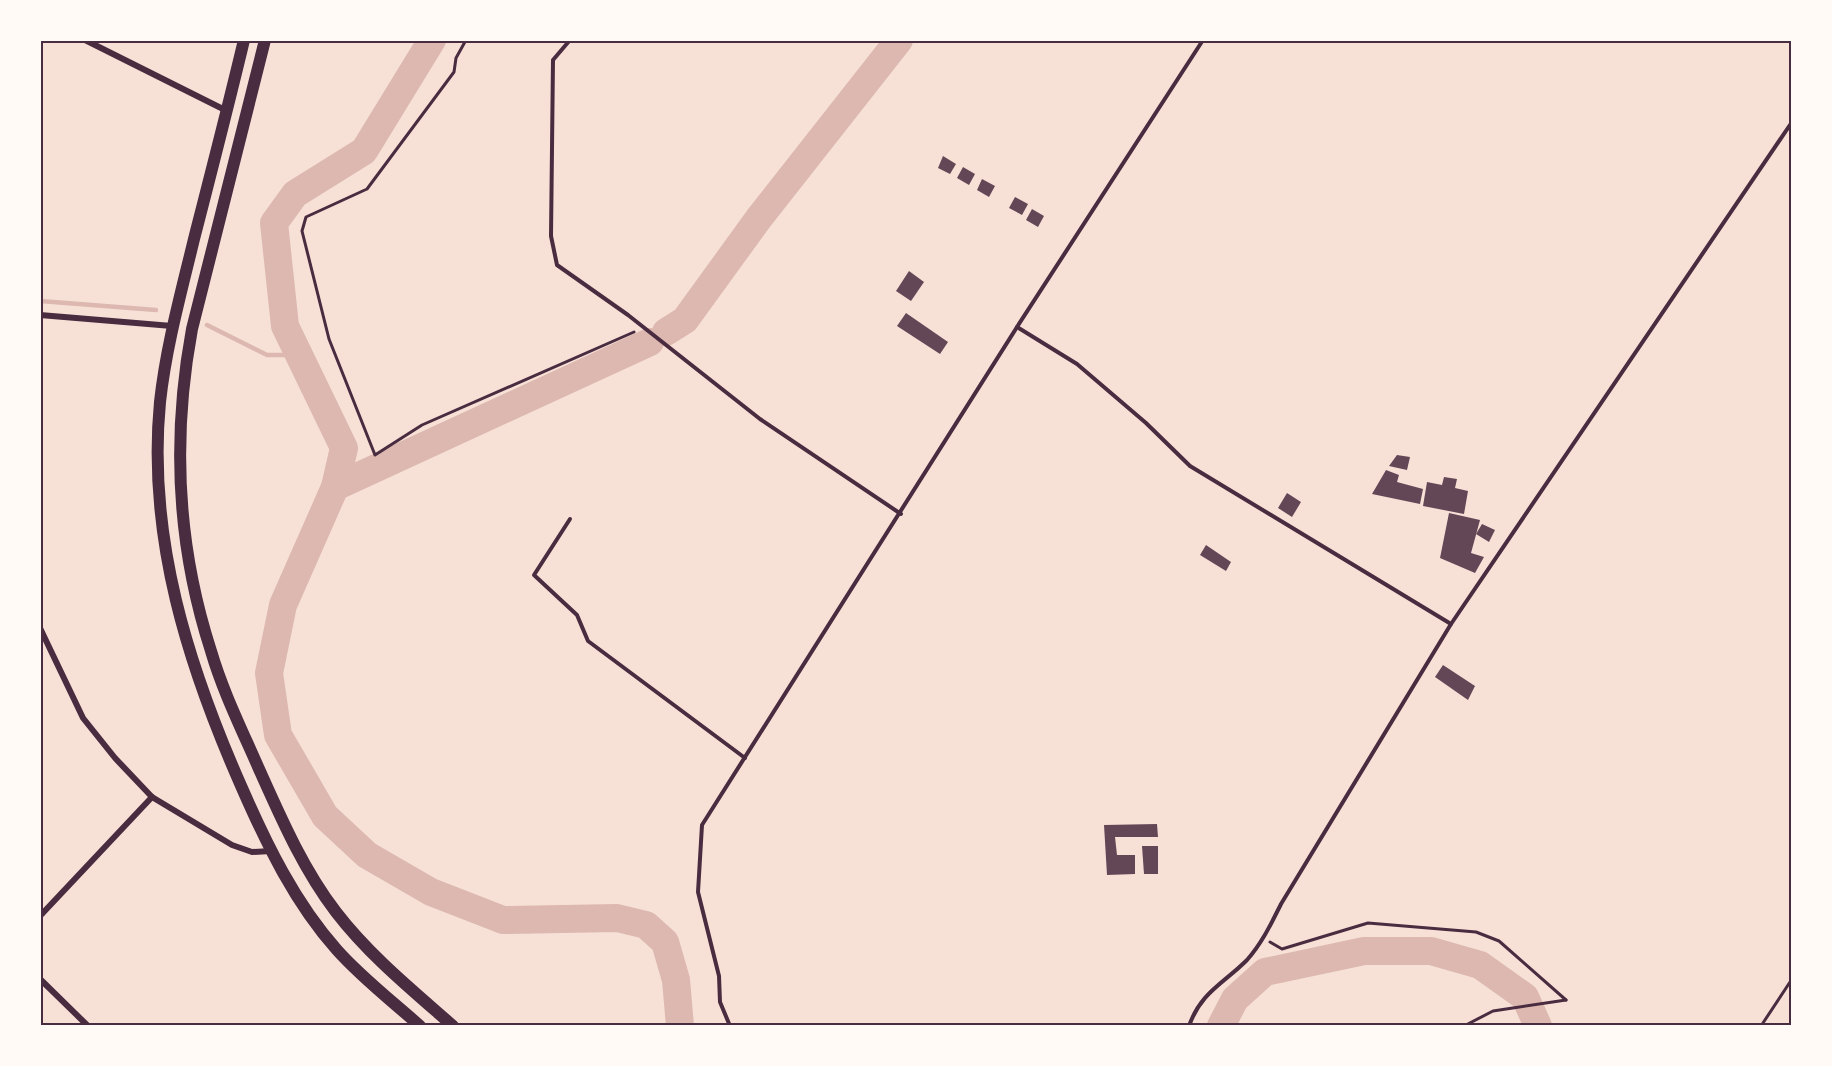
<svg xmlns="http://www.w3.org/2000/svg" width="1832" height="1066" viewBox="0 0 1832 1066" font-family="Cabin,sans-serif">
<rect width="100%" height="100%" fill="#f7e1d7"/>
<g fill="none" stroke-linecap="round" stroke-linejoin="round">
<g stroke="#dcb8b0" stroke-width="4.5">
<path d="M40 301 156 310"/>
<path d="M207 325 267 355H299"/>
</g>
<g stroke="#dcb8b0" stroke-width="28">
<path d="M432 40 364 151 295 194 274 223 285 326 344 448 335 487 283 605 269 673 278 735 325 816 367 855 431 892 503 920 617 918 646 925 665 942 676 980 680 1026"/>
<path d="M666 332 685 320 759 218 899 40"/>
<path d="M335 487 650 342"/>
<path d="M1221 1026 1235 999 1265 972 1364 951H1431L1480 965 1525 997 1538 1026"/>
</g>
</g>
<g fill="#644757">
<path d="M943 156 956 164 950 174 938 168Z"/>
<path d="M963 167 975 174 969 185 957 178Z"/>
<path d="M982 179 995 186 989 197 977 190Z"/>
<path d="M1015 197 1028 204 1022 215 1009 208Z"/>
<path d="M1032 209 1044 216 1038 227 1026 220Z"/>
<path d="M909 271 924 282 911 301 896 291Z"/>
<path d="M906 313 948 342 940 354 897 326Z"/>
<path d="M1397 455 1410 457 1407 470 1389 466Z"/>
<path d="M1386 470 1399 475 1397 482 1423 489 1420 504 1372 494Z"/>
<path d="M1444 477 1457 479 1455 488 1468 491 1464 514 1423 506 1427 482 1442 485Z"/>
<path d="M1287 493 1301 502 1292 517 1278 508Z"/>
<path d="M1449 513 1480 520 1471 553 1484 557 1475 573 1440 558Z"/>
<path d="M1482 524 1495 530 1489 542 1476 534Z"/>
<path d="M1206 545 1231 562 1226 571 1200 555Z"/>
<path d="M1443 665 1475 686 1468 700 1435 677Z"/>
<path d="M1157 824 1158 837H1115L1117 855H1135V874L1107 875 1104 825Z"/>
<path d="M1142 846H1158V874H1144Z"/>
</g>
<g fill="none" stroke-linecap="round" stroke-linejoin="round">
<g stroke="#4a2c40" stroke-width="3">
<path d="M466 40 456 58 454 72 367 189 306 217 302 231 329 339 375 455 422 425 634 332"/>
<path d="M1270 942 1282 949 1368 923 1476 932 1499 941 1566 1000"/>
<path d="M1464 1026 1493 1011 1566 1000"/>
<path d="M1761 1026 1792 979"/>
</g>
<g stroke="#4a2c40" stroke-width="4">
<path d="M570 40 553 60 551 236 557 265 628 315 760 419 901 514"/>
<path d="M1017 327 1077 364 1146 423 1190 466 1451 624"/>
<path d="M570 519 534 575 577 615 588 641 745 758"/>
<path d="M730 1026 720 1002 719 976 698 892 702 825 1017 327 1203 40"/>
<path d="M1189 1026C1201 992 1223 984 1247 960 1262 943 1271 924 1281 904L1451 624 1792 122"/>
</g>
<g stroke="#4a2c40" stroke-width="6">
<path d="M85 40 227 111"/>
<path d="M40 315 172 326"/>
<path d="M40 628 83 718 115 758 152 797 232 845 252 852 271 851"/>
<path d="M40 916 152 797"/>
<path d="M40 979 88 1026"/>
</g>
<g stroke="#4a2c40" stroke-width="12">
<path d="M244 40C228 107 211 173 194 239 181 293 166 347 160 402 147 537 188 666 242 788 267 845 295 903 337 950 362 978 392 1001 420 1026"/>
<path d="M265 40 192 329C172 437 177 546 211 651 223 692 242 730 259 769 281 818 303 869 336 912 369 955 412 990 453 1026"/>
</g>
</g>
<rect width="1832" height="1066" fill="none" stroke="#fffaf5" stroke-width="84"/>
<rect x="42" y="42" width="1748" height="982" fill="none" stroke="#4a2c40" stroke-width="2"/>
</svg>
